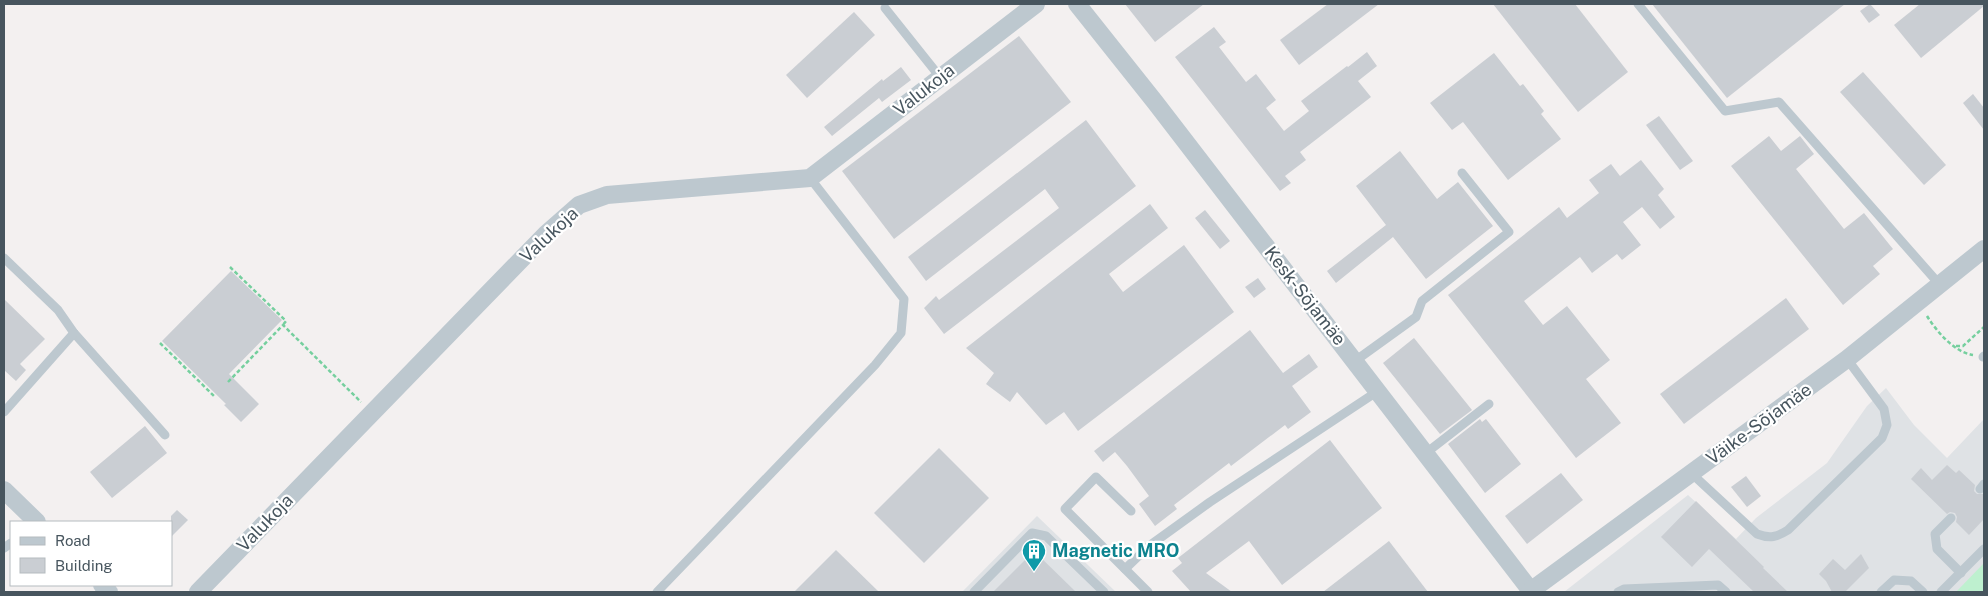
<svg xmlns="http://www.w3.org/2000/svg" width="1988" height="596" viewBox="0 0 1988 596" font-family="'Public Sans',sans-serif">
<rect width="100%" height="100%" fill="#f3f0f0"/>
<g fill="#dfe2e5">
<path d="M1886 388 1914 425 1947 458 1984 419V592H1564L1688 495 1736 539 1756 518 1827 463 1867 406Z"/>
<path d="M1037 516 1116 592H962Z"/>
</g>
<path fill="#bef0cf" d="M1984 563V592H1956Z"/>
<g fill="#caced3">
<path d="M1125 4H1204L1155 42Z"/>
<path d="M1328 4H1379L1299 65 1280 40Z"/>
<path d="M1493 4H1575L1628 72 1578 112Z"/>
<path d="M1652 4H1845L1727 98Z"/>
<path d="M1870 4 1880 15 1869 23 1860 11Z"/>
<path d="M1920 4H1984V6L1921 58 1894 25Z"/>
<path d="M854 12 875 35 807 98 786 75Z"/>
<path d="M1214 27 1226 42 1219 47 1246 82 1256 74 1276 100 1266 108 1284 131 1309 111 1301 101 1347 66 1348 67 1367 52 1377 66 1358 81 1371 97 1300 152 1306 160 1285 176 1291 183 1280 191 1175 57Z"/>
<path d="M1019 36 1071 102 894 239 842 171Z"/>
<path d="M1494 53 1520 86 1523 84 1544 111 1541 114 1561 139 1508 180 1463 122 1452 130 1430 103Z"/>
<path d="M901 67 911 80 882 102 879 98 832 136 824 127 882 79 883 81Z"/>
<path d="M1863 72 1946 165 1924 185 1840 92Z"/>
<path d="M1973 94 1984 108V130L1963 103Z"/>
<path d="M1659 116 1693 161 1680 170 1646 125Z"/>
<path d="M1086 120 1136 186 944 334 924 308 936 296 939 300 1059 208 1045 189 926 281 908 257Z"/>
<path d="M1769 136 1781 151 1800 136 1814 154 1796 169 1844 229 1864 213 1893 249 1873 266 1880 274 1843 305 1731 166Z"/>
<path d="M1400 151 1437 199 1458 182 1493 226 1426 279 1393 237 1336 283 1327 271 1386 225 1356 186Z"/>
<path d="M1641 160 1664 189 1658 195 1675 217 1660 229 1642 207 1623 222 1641 245 1622 260 1617 254 1592 273 1580 257 1524 301 1543 325 1567 306 1610 360 1586 379 1621 423 1576 458 1448 295 1559 207 1567 218 1599 193 1589 180 1611 164 1620 176Z"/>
<path d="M1150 204 1168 228 1109 274 1123 292 1184 245 1234 312 1078 431 1064 412 1046 425 1017 392 1010 402 986 384 994 373 966 348Z"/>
<path d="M1205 210 1230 241 1220 249 1195 218Z"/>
<path d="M231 271 282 320 229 374 259 404 241 422 224 405 226 404 162 341Z"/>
<path d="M1258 278 1266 289 1254 298 1245 287Z"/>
<path d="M1786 298 1809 329 1684 424 1660 394Z"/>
<path d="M4 299 45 339 20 364 26 370 16 381 4 370Z"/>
<path d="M1250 330 1283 373 1309 354 1318 367 1292 386 1311 412 1288 429 1285 425 1231 466 1229 463 1174 505 1177 509 1155 526 1139 504 1149 496 1127 466 1115 452 1103 462 1094 451Z"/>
<path d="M1414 338 1472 410 1440 434 1383 363Z"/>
<path d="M1480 419 1482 422 1486 419 1521 464 1485 493 1448 444Z"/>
<path d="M145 426 167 453 112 498 90 472Z"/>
<path d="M1330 440 1382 508 1282 585 1249 541 1206 573 1232 592H1191L1172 571 1182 563 1178 558Z"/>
<path d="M939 448 989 498 924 563 874 513Z"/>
<path d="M1947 465 1956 473 1959 470 1975 485 1974 491 1977 494H1984V519L1969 535 1956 522 1957 517 1955 513 1950 512 1947 514 1911 479 1921 468 1932 480Z"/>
<path d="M1561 473 1583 500 1527 544 1505 516Z"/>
<path d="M1746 476 1761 496 1747 507 1731 487Z"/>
<path d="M1696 501 1764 567 1763 568 1788 592H1754L1709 549 1692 567 1661 537Z"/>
<path d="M177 510 188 520 171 537V516Z"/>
<path d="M1389 541 1428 592H1323Z"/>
<path d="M836 550 879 592H794Z"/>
<path d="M1034 551 1076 592H993Z"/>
<path d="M1861 554 1869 568 1845 592H1832L1826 581 1819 574 1833 559 1845 570Z"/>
</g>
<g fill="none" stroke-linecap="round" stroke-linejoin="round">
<g stroke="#75cf9e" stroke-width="2.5" stroke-dasharray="4 2.5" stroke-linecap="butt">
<path d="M230 267 286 321 283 325"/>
<path d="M1927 316C1937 332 1954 352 1973 355"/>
<path d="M160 343 214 396"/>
<path d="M1956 346H1963L1984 327"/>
<path d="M228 382 283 325 361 402"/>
</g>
<g stroke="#bdc8cf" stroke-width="9">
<path d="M1638 4 1725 111 1779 102 1940 285"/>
<path d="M885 8 940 77"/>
<path d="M4 258 58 310 74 333 165 435"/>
<path d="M1983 357 1984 356"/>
<path d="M1355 361 1416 317 1422 301 1509 232 1462 173"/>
<path d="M4 412 74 333"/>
<path d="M1426 453 1489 404"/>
<path d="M1691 473 1757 534C1770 539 1777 537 1788 530L1882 438 1887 425 1884 409 1847 359"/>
<path d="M1980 489 1984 484"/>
<path d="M1131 511 1096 477 1065 509 1148 592"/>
<path d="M1951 518 1935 534 1937 549 1961 573"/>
<path d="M4 548 11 543"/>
<path d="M1125 569 1149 546 1210 502 1378 391"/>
<path d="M657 592 875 365 901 333 904 299 810 178"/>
<path d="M974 592 1032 533 1046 536 1104 592"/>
<path d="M1618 592 1624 589 1718 585 1726 592"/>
<path d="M1881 592 1894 580 1911 581 1923 592"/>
<path d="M1941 592 1984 549"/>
</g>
<g stroke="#bdc8cf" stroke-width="18">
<path d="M1077 4 1155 102 1531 591"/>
<path d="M4 490 37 522"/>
<path d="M102 585 109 592"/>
<path d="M198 592 546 234 579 205 607 195 810 178 1036 4"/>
<path d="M1529 592 1847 359 1984 249"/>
</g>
</g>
<defs>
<g id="building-pin" transform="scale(1.25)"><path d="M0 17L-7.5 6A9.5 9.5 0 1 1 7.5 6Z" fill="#0f9aa8" stroke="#fff"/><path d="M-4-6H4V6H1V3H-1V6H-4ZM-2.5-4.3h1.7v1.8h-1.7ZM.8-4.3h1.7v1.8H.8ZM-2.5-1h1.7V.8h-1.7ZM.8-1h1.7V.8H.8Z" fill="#fff"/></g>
</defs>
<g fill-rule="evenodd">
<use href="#building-pin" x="1034" y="551"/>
</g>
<g text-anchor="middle" stroke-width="4.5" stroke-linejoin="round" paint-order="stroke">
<g font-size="18" fill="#47555e" stroke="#fff">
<text transform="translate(924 90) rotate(-38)" y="6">Valukoja</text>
<text transform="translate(549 235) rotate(-43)" y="6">Valukoja</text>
<text transform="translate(1305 296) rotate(52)" y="6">Kesk-Sõjamäe</text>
<text transform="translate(1759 424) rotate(-36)" y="6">Väike-Sõjamäe</text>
<text transform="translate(265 523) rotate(-46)" y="6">Valukoja</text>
</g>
<g font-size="18" font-weight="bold" fill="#0d838f" stroke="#fff" text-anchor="start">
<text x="1052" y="557">Magnetic MRO</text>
</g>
</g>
<rect width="1988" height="596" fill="none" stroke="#47555e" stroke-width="10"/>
<rect x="10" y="521" width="162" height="65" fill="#ffffff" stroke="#b5bbbf"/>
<rect x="20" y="537" width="25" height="8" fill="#bdc8cf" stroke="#b5bbbf"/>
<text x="55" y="546" font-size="15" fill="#47555e">Road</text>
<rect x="20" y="558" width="25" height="15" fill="#caced3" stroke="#b5bbbf"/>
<text x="55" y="571" font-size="15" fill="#47555e">Building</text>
</svg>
